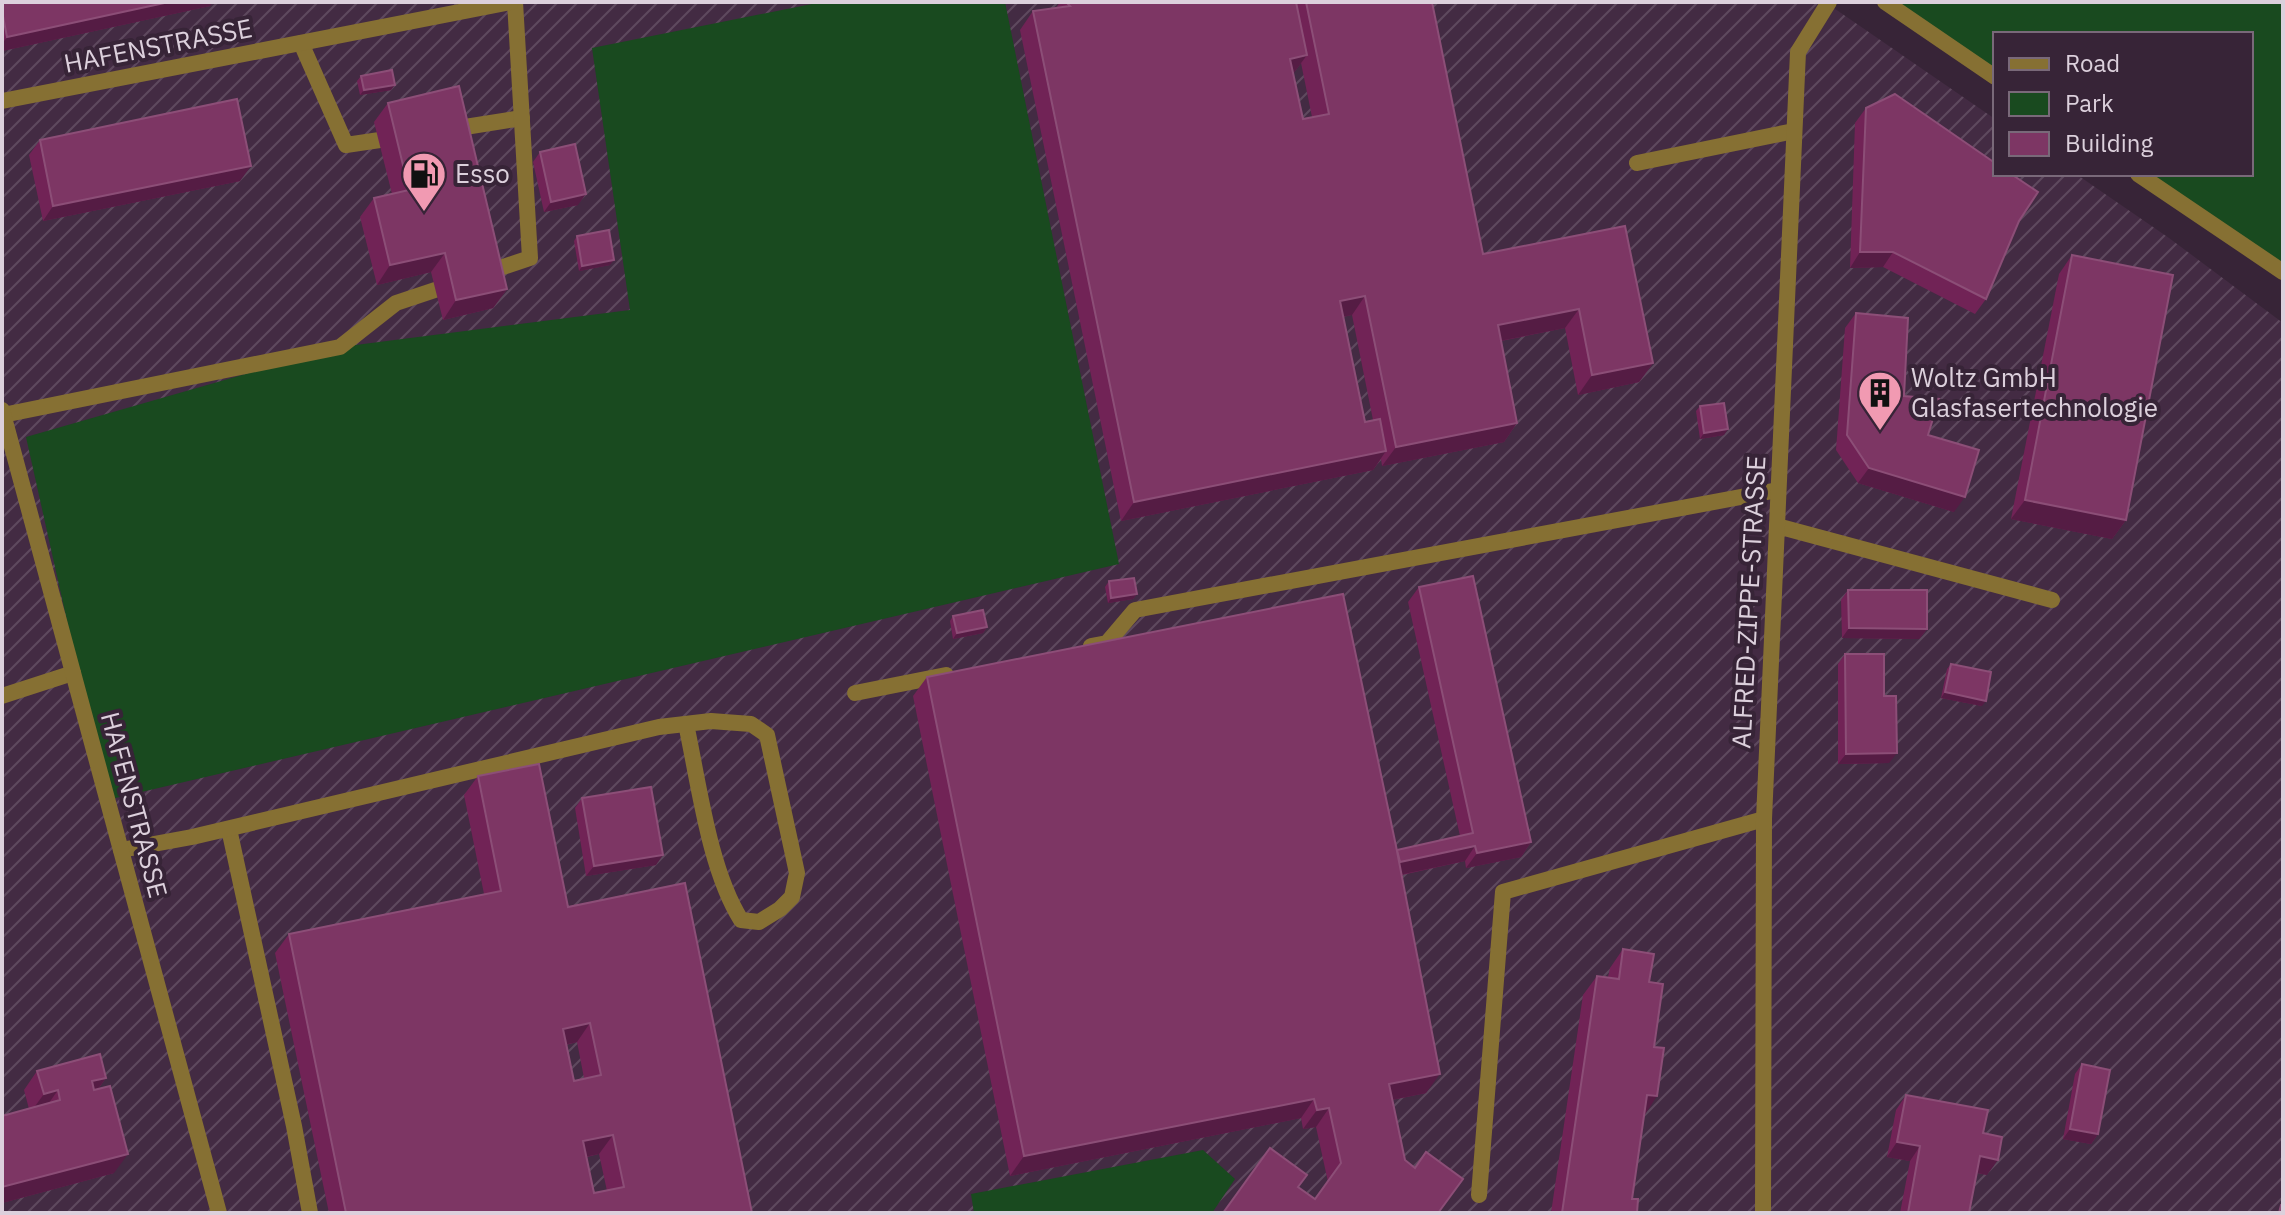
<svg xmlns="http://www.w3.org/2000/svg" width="2285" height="1215" viewBox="0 0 2285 1215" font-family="'IBM Plex Sans',sans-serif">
<defs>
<pattern id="industrial-furrows" width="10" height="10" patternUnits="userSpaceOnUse" patternTransform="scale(2)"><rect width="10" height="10" fill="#432b43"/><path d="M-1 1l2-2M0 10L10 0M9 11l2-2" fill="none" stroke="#5e495e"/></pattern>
</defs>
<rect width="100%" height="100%" fill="#372437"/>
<path fill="url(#industrial-furrows)" d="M2 2H1825L1995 119V174H2076L2169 238 2283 323V1213H2Z"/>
<g fill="#194a1f">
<path d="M822 2H1005L1119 564 107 800 26 437 340 347 630 310 592 48Z"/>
<path d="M1885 2H2283V272L2138 174H2251V34H1995V77Z"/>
<path d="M1203 1150 1235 1179 1212 1213H974L971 1194Z"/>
</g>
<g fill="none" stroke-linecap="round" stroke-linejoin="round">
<g stroke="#867033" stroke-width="16">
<path d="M301 43 346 145 400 137"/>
<path d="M446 130 522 118"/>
<path d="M1637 163 1794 131"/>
<path d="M482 274 530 258 515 2"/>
<path d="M3 415 340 347 396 303 456 283"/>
<path d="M1777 526 2052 600"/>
<path d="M1091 646 1107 643 1135 610 1778 490"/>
<path d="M855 693 946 675"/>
<path d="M2 696 73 673"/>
<path d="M229 829 294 1126 310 1213"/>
<path d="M121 850 192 837 659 727 711 721 751 724 767 735 797 873 792 897 780 909 759 922 741 920C709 869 699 784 686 724"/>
<path d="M1479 1195 1503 892 1764 819"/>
</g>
<g stroke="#867033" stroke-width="16">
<path d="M1885 2 1995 77"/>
<path d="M2 101 511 2"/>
<path d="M2138 174 2283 272"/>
<path d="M2 410 219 1213"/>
<path d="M1763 1213 1764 819 1798 52 1829 2"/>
</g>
</g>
<g fill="#712356" fill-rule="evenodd">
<path d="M2 2 210 6 2 51Z"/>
<path d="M1060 2H1432L1483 254 1625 226 1653 363 1639 382 1578 395 1565 328 1501 341 1517 423 1504 442 1382 466 1381 459 1373 470 1121 521 1020 30 1033 11 1056 8ZM1301 63 1312 117 1303 119 1293 74ZM1352 315 1373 420 1365 422 1343 317Z"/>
<path d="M361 76 391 90 360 95 357 81Z"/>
<path d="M388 103 507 289 493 308 443 320 431 272 377 285 360 217 374 198 392 194 374 122Z"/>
<path d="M1866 108 2019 221 1986 299 1975 314 1883 267 1850 268 1855 123Z"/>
<path d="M40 140 240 181 43 221 29 155Z"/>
<path d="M540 152 578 205 544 212 533 162Z"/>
<path d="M577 236 610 265 579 271 574 241Z"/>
<path d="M2072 255 2126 520 2112 539 2011 519 2059 274Z"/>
<path d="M1856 313 1928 435 1954 512 1858 483 1836 450 1845 328Z"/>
<path d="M1700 406 1724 435 1700 439 1696 411Z"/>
<path d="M1109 581 1137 594 1133 599 1108 603 1105 587Z"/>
<path d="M1419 587 1531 842 1521 857 1466 868 1465 861 1402 875 1426 1093 1392 1100 1405 1160 1415 1168 1463 1179 1223 1213 1299 1187 1315 1199 1328 1182 1316 1127 1303 1129 1301 1118 1010 1176 913 696 927 677 1397 850 1460 836 1408 602Z"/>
<path d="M1848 590 1927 629 1919 639 1842 638 1841 600Z"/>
<path d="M953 616 987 627 983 633 953 639 950 621Z"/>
<path d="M1845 654 1884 696 1889 763 1838 764V664Z"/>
<path d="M1951 664 1982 706 1941 698 1947 669Z"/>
<path d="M478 776 568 907 752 1213H329L275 953 289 934 484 894 464 795ZM577 1042 584 1078 574 1081 566 1045ZM599 1154 607 1191 594 1193 587 1157Z"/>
<path d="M582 798 656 865 586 876 575 808Z"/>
<path d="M1623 949 1649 982 1644 1115 1632 1199 1637 1213H1551L1583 995 1597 976 1608 977 1610 968Z"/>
<path d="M2082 1064 2098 1134 2091 1144 2063 1139 2075 1074Z"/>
<path d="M37 1071 106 1078 98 1089 114 1173 2 1203V1116L29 1109 24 1090Z"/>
<path d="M1906 1095 1983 1133 1987 1175 1977 1173 1969 1213H1900L1910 1161 1887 1157 1896 1110Z"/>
</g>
<g fill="#551c44">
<path d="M169 2H213L210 6 2 51V44L7 37Z"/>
<path d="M1307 55 1293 74 1290 59Z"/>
<path d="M395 85 391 90 360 95 364 90Z"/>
<path d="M251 166 240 181 43 221 53 206Z"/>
<path d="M586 194 578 205 544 212 551 202Z"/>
<path d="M1860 252H1893L1883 267 1850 268Z"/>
<path d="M445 253 431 272 377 285 390 265Z"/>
<path d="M614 260 610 265 579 271 582 266Z"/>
<path d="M507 289 493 308 443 320 456 300Z"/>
<path d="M1365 296 1352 315 1326 320 1340 301Z"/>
<path d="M1579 309 1565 328 1484 344 1498 325Z"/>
<path d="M1653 363 1639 382 1578 395 1592 375Z"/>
<path d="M1517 423 1504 442 1382 466 1396 447Z"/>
<path d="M1728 429 1724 435 1700 439 1704 433Z"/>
<path d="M1386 451 1373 470 1121 521 1134 502Z"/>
<path d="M1869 468 1965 497 1954 512 1858 483Z"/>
<path d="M2025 500 2126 520 2112 539 2011 519Z"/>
<path d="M1137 594 1133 599 1108 603 1111 598Z"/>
<path d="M987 627 983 633 953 639 957 633Z"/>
<path d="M1849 628 1927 629 1919 639 1842 638Z"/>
<path d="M1945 692 1986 701 1982 706 1941 698Z"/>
<path d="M1897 753 1889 763 1838 764 1846 754Z"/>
<path d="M1531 842 1521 857 1466 868 1477 853Z"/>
<path d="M1475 846 1465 861 1385 878 1396 863Z"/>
<path d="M663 855 656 865 586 876 594 866Z"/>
<path d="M590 1023 577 1042 549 1048 563 1029Z"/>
<path d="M1440 1074 1426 1093 1376 1103 1389 1084Z"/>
<path d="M106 1078 92 1097V1081Z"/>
<path d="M58 1090 44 1110 30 1113 44 1094Z"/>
<path d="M1647 1095 1657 1096 1644 1116Z"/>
<path d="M1314 1099 1301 1118 1010 1176 1024 1156Z"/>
<path d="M1329 1108 1316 1127 1303 1129 1317 1110Z"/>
<path d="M2070 1129 2098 1134 2091 1144 2063 1139Z"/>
<path d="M613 1135 599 1154 570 1160 583 1141Z"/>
<path d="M1897 1142 1920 1146 1910 1161 1887 1157Z"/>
<path d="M128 1154 114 1173 2 1203V1187Z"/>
<path d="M1980 1156 1998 1160 1987 1175 1969 1171Z"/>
</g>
<g fill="#7d3664" stroke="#8c4e77" stroke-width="2" fill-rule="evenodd">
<path d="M2 2H169L7 37 2 11Z"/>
<path d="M1066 2H1296L1307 55 1290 59 1303 119 1329 114 1306 2H1432L1483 254 1625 226 1653 363 1592 375 1579 309 1498 325 1517 423 1396 447 1365 296 1340 301 1365 422 1380 419 1386 451 1134 502 1033 11 1070 6Z"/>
<path d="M392 70 395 85 364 90 361 76Z"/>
<path d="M459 86 507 289 456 300 445 253 390 265 374 198 409 190 388 103Z"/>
<path d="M1895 94 1995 163V174H2011L2038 192 2019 221 1986 299 1893 252H1860L1866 108Z"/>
<path d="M237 99 251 166 53 206 40 140Z"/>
<path d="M575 144 586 194 551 202 540 152Z"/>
<path d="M609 230 614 260 582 266 577 236Z"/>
<path d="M2072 255 2173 275 2126 520 2025 500Z"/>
<path d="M1856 313 1908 318 1904 396 1939 399 1928 435 1979 450 1965 497 1869 468 1847 435Z"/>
<path d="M1724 403 1728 429 1704 433 1700 406Z"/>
<path d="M1473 576 1531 842 1477 853 1475 846 1400 862 1397 850 1473 833 1419 587Z"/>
<path d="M1134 578 1137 594 1111 598 1109 581Z"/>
<path d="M1848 590H1927V629L1849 628Z"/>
<path d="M1343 594 1396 846 1440 1074 1389 1084 1405 1160 1415 1168 1426 1152 1463 1179 1438 1213H1223L1270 1148 1307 1175 1298 1187 1315 1199 1341 1163 1329 1108 1317 1110 1314 1099 1024 1156 927 677Z"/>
<path d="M983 610 987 627 957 633 953 616Z"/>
<path d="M1845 654H1884V696H1896L1897 753 1846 754Z"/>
<path d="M1951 664 1991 672 1986 701 1945 692Z"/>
<path d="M539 764 568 907 685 883 752 1213H346L289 934 501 891 478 776ZM590 1023 601 1075 574 1081 563 1029ZM613 1135 624 1187 594 1193 583 1141Z"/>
<path d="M651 787 663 855 594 866 582 798Z"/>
<path d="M1623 949 1654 954 1649 982 1663 984 1654 1047 1664 1048 1657 1096 1647 1095 1632 1199H1638L1637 1213H1562L1597 976 1619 979Z"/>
<path d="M100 1054 106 1078 92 1081 94 1090 110 1086 128 1154 2 1187V1116L60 1100 58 1090 44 1094 37 1071Z"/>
<path d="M2082 1064 2110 1070 2098 1134 2070 1129Z"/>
<path d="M1906 1095 1988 1110 1983 1133 2002 1137 1998 1160 1980 1156 1969 1213H1908L1920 1146 1897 1142Z"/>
<path d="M2281 1205H2283V1213H2279Z"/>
</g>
<defs>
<g id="fuel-pin" transform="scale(2.3)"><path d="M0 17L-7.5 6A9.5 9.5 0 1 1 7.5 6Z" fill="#f19ab2" stroke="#372437"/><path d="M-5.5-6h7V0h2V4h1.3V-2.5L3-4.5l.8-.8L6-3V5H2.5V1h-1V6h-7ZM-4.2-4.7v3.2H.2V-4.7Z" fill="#111"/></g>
<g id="building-pin" transform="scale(2.3)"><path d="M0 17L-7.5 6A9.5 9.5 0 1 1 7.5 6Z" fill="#f19ab2" stroke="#372437"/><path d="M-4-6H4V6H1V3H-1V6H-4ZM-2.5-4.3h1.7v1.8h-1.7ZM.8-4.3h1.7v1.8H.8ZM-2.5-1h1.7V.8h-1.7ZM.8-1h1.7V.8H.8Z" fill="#111"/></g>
</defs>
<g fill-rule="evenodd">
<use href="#fuel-pin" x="424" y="174"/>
<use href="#building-pin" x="1880" y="393"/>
</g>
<g text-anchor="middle" stroke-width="8" stroke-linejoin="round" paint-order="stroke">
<g font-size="26" fill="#dcd0dc" stroke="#372437">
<text transform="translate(158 46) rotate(-11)" y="9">HAFENSTRASSE</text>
<text transform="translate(1749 602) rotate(-87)" y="9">ALFRED-ZIPPE-STRASSE</text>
<text transform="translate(134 805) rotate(75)" y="9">HAFENSTRASSE</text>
</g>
<g font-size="26" fill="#dcd0dc" stroke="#372437" text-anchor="start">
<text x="455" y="183">Esso</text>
<text x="1911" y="387">Woltz GmbH<tspan x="1911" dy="30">Glasfasertechnologie</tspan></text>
</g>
</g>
<rect width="2285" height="1215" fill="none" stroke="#dcd0dc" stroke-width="8"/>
<rect x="1993" y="32" width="260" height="144" fill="#372437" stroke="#796979" stroke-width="2"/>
<rect x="2009" y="58" width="40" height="12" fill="#867033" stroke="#796979" stroke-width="2"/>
<text x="2065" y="72" font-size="24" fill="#dcd0dc">Road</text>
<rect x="2009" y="92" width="40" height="24" fill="#194a1f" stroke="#796979" stroke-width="2"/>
<text x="2065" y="112" font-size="24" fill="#dcd0dc">Park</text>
<rect x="2009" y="132" width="40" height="24" fill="#7d3664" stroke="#796979" stroke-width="2"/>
<text x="2065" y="152" font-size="24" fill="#dcd0dc">Building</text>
</svg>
